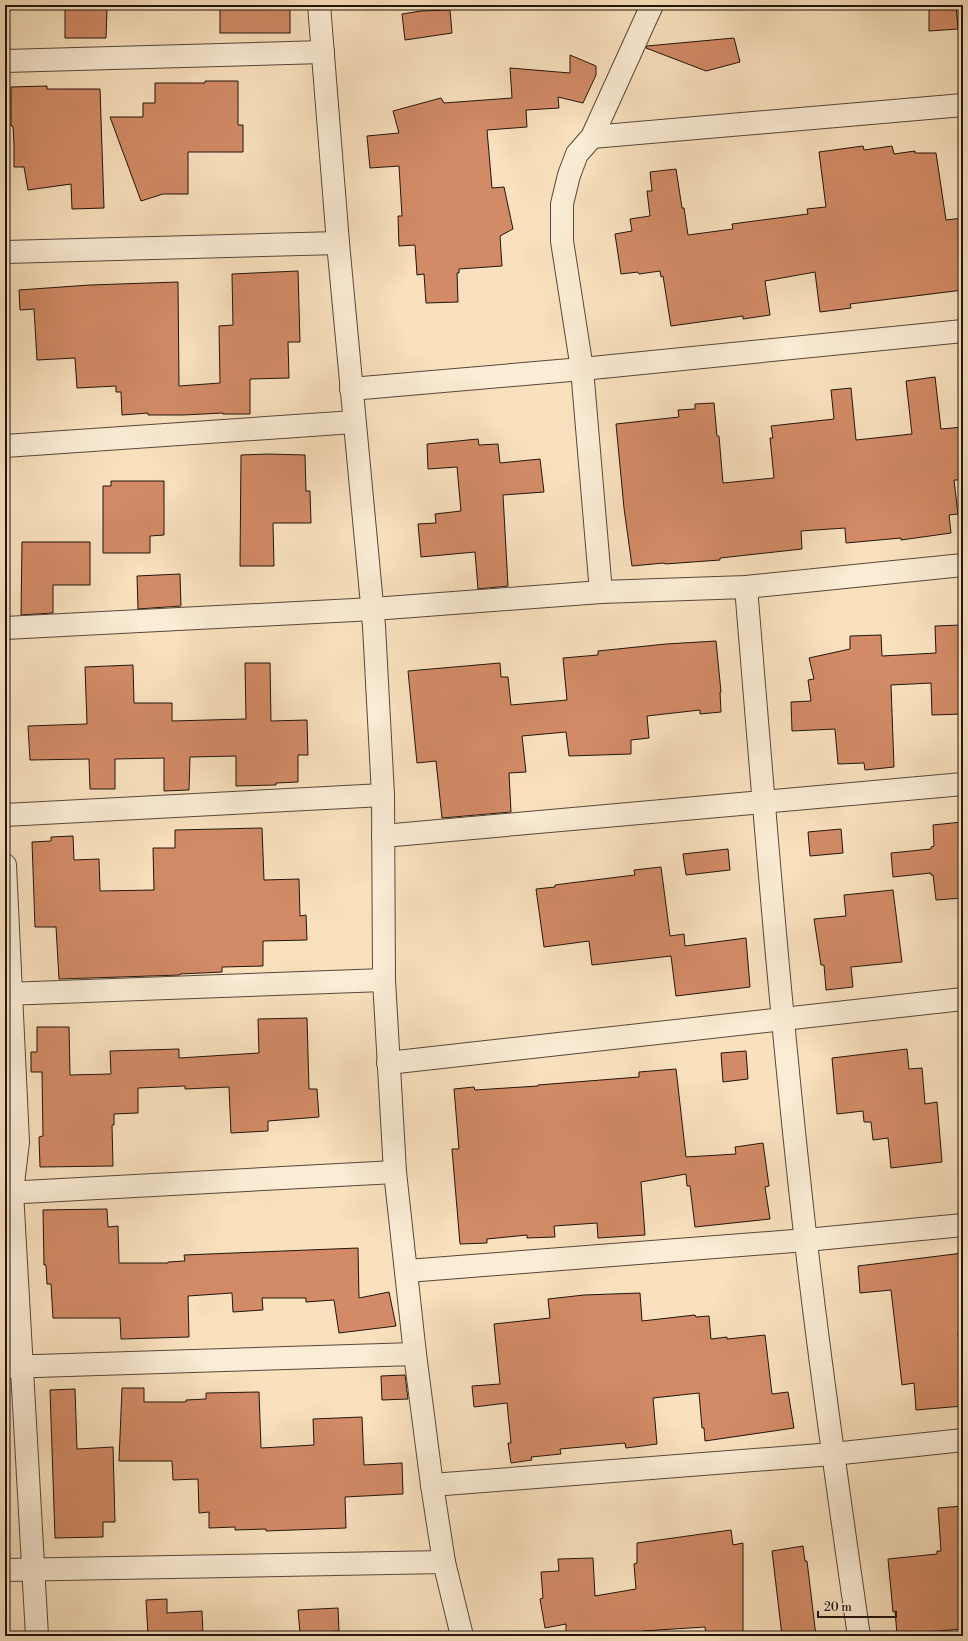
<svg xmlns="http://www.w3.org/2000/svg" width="968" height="1641" viewBox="0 0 968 1641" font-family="'Libre Bodoni',serif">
<rect width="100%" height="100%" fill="#f9e1be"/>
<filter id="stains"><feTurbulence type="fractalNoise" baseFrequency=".005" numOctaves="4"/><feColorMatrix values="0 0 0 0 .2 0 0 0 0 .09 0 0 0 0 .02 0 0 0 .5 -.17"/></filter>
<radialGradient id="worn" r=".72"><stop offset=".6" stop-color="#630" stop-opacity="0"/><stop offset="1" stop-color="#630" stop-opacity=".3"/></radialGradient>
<g fill="#d38b67" stroke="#21140d">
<path d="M65 5H100V9H107L106 38H65Z"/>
<rect x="220" y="5" width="70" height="28"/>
<path d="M929 5H956L958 29 929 31Z"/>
<path d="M450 10 452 33 405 40 402 14 421 11Z"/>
<path d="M734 38 740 62 706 71 646 48 647 46Z"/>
<path d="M570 55 596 66V75L583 103 558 97 559 108 526 110 527 127 487 130 492 188 504 187 513 229 500 236 502 266 459 269V273H457L458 302 426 303 424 274 417 275 415 245 399 246 398 216H402L399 166 370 168 367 136 399 133 393 111 441 98 444 103 512 98 510 68 570 73Z"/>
<path d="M205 81H238V125H243V152H188V194H163L141 201 110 117H143V103H155V83H205Z"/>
<path d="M47 86V89H100L104 208 72 209 71 184 28 190 24 167H14V144L13 126H11V87Z"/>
<path d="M863 146 864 150 892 146 894 154 915 151V153H936L946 220 963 218V290L850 304 851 308 820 312 815 272 765 281 770 315 743 319V316L671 326 663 276 661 277 660 271 639 274 638 272 621 274 615 234 632 231 630 219 650 216 647 191H652L650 172 676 169 682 208H684L688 235 733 229 732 224 808 214 807 209 826 207 819 152Z"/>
<path d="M298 271 300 342H288L289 378 250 379V414H223V413L183 415H148V413L122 415 121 392H116V386L77 388 75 358 37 360 34 309 20 310 19 290 90 285 178 282 179 386 220 383 219 326 233 325 232 274Z"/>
<path d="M935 377 941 429 963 427V480H954L958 514 949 515 951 533 901 540V538L846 543 845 528 801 531 802 549 720 558V560L665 564 664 563 632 566 624 508 616 424 679 417 678 410 695 409V404L714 403 717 436H719L723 483 774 478 770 438H773L771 426 834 419 831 390 851 388 856 440 912 434 906 381Z"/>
<path d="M478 439 479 445 498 444 500 463 540 459 544 492 503 495 508 586 478 589 475 552 421 557 418 524 436 523 435 514 461 511 457 467 428 469 427 444Z"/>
<path d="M268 454 305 455 306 491H310L311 523H273L274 566H240L241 455Z"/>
<path d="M111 481H164V535L150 536V553H103V486H111Z"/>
<path d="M22 542H90V585H53V613L21 615Z"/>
<path d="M180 574 181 606 138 609 137 576Z"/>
<path d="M961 625 963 662V714L932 715 931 683 891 685 894 767 865 770 864 763 838 764 835 729 792 731 791 702 811 701 808 680 814 679 809 658 850 649V636L881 635 882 656 936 653 935 626Z"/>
<path d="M716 641 721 692H720L721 712 700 714V710L647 716 649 738 631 740V754L569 756 566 732 522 736 526 772 509 773 511 812 442 818 436 761 417 763 408 671 500 663 501 677H508L511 705 567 700 563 658 598 655V651L666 644Z"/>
<path d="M245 663H270L271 721 307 720 308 755H298V782L276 783V785L236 786V756L190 757 189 790 164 791V758L115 759V789H90L89 759 30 760 28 726 87 724 85 667 133 665 134 703H172V721L246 719Z"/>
<path d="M962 822 963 898 936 900 933 875H931V873L893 877 891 853 931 849V847L934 846 933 825Z"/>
<path d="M262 828 264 880 299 879 300 916 306 915 307 940 263 941V966L222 967V972L180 974V975L59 979 56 927H35L32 842 51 841V837L73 836 74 860 99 859 100 891 154 890 153 848H175V830Z"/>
<path d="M841 829 843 853 810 856 808 832Z"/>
<path d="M728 849 730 870 686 875 683 854Z"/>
<path d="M661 867 670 936 684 934 685 946 746 938 750 987 676 996 671 956 592 965 589 941 544 947 536 889 555 887V885L570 883 635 875 634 870Z"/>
<path d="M893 890 902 962 851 967 853 987 826 990 824 965H821L814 919 846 916 844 895Z"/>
<path d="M307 1018 309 1089H317L319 1117 268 1121V1131L231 1133 229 1087 185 1089V1086L138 1088V1113L114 1114V1125H112L113 1166 40 1167 39 1137 43 1136 42 1072H31V1052H37V1027H69L70 1075 111 1074 110 1051 179 1049V1058L259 1053 258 1019Z"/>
<path d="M907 1049 909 1069 922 1068 925 1104 937 1102 942 1162 891 1168 888 1138 873 1140 871 1122H864L863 1111 837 1114 832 1058Z"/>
<path d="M746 1051 748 1079 723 1082 721 1053Z"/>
<path d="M676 1069 686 1157 736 1154 735 1147 763 1143 769 1186 765 1187 770 1219 695 1227 690 1186H687L686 1174 641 1182 645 1235 598 1238 597 1223 554 1226 555 1237 527 1238V1235L487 1239V1243L460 1244 452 1149H459L454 1089 474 1087 475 1090 538 1086V1085L639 1077V1072Z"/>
<path d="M107 1209 108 1227 118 1226 119 1263H168V1262L185 1261 184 1255 358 1248 359 1298 389 1292 396 1326 339 1333 334 1300 306 1302V1298H262L263 1310 233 1312 232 1293 188 1296 189 1337 121 1339 120 1318H53L51 1284H47L46 1265H44L43 1210Z"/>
<path d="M963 1253V1332L958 1333 963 1377V1406L916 1410 914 1383 902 1385 891 1290 860 1293 858 1266Z"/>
<path d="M640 1293 642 1321 695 1315 696 1317 709 1316 711 1339 727 1337V1339L765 1335 772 1394 788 1392 794 1428 705 1441 704 1428H702L699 1393 653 1398 657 1444 626 1448 625 1443 560 1449 561 1454 531 1457 532 1460 511 1463 508 1443H511L507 1403 474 1407 472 1386 500 1384 494 1324 550 1318 548 1299 584 1295Z"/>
<path d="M405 1375 408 1399 382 1400 381 1376Z"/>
<path d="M122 1388H144V1402H186V1400L206 1399V1393L259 1392 261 1448 314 1445 313 1419 362 1417 364 1465 402 1463 403 1494 345 1497 346 1528 266 1531V1529L235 1530V1527L209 1528V1512L199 1513 198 1479 173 1480 172 1461H119Z"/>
<path d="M75 1389 77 1449 113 1447 115 1522H103V1537L55 1538 50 1390Z"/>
<path d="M963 1506V1629L897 1634 895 1611 893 1612 888 1559 937 1554V1551H941L938 1508Z"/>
<path d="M731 1530 733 1545 743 1543V1636H706L705 1627 642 1631V1636H566V1624L545 1628 540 1599 543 1598 541 1572 559 1571 558 1559 593 1558 595 1596 636 1589 634 1564 637 1563V1543Z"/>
<path d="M803 1546 805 1561H807L816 1636H782L772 1551Z"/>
<path d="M167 1599V1613L202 1611 203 1636H148L146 1600Z"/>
<path d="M338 1608 339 1631 300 1633 298 1610Z"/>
</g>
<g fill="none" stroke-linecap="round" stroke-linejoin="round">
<g stroke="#574739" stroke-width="24">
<g id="minor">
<path d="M319 5 338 243 374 626 383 795 384 980 395 1172 415 1354 432 1485 444 1562 462 1636"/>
<path d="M5 61 323 52"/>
<path d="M592 137 963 105"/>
<path d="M5 252 338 243"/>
<path d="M351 389 582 369 963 331"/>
<path d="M5 446 354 422"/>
<path d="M746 587C764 806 781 1024 806 1242 821 1374 840 1505 859 1636"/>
<path d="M601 592 582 369 562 241V204L569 175 577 154 592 137 652 5"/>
<path d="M5 628 373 609 601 592 746 587 963 565"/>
<path d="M5 815 383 795"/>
<path d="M383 836 963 784"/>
<path d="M5 865 18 1142 12 1192 37 1636"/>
<path d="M5 994 384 980"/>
<path d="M388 1063 963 999"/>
<path d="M5 1193 395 1172"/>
<path d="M407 1271 806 1240 963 1225"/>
<path d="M5 1367 415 1354"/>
<path d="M432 1485 833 1454 963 1440"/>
<path d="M5 1570 444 1562"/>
</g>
</g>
<use href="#minor" stroke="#fbecd5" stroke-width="22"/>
</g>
<rect width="968" height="1641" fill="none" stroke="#f9e1be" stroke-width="20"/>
<rect x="6" y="6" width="956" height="1629" fill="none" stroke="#21140d" stroke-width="2"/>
<rect x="10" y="10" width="948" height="1621" fill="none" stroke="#21140d"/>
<path d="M818 1611v6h78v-6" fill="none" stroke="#21140d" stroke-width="2"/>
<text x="824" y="1611" font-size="12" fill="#21140d" stroke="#fbecd5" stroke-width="3" paint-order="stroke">20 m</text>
<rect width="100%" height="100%" filter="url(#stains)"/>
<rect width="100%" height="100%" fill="url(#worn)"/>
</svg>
